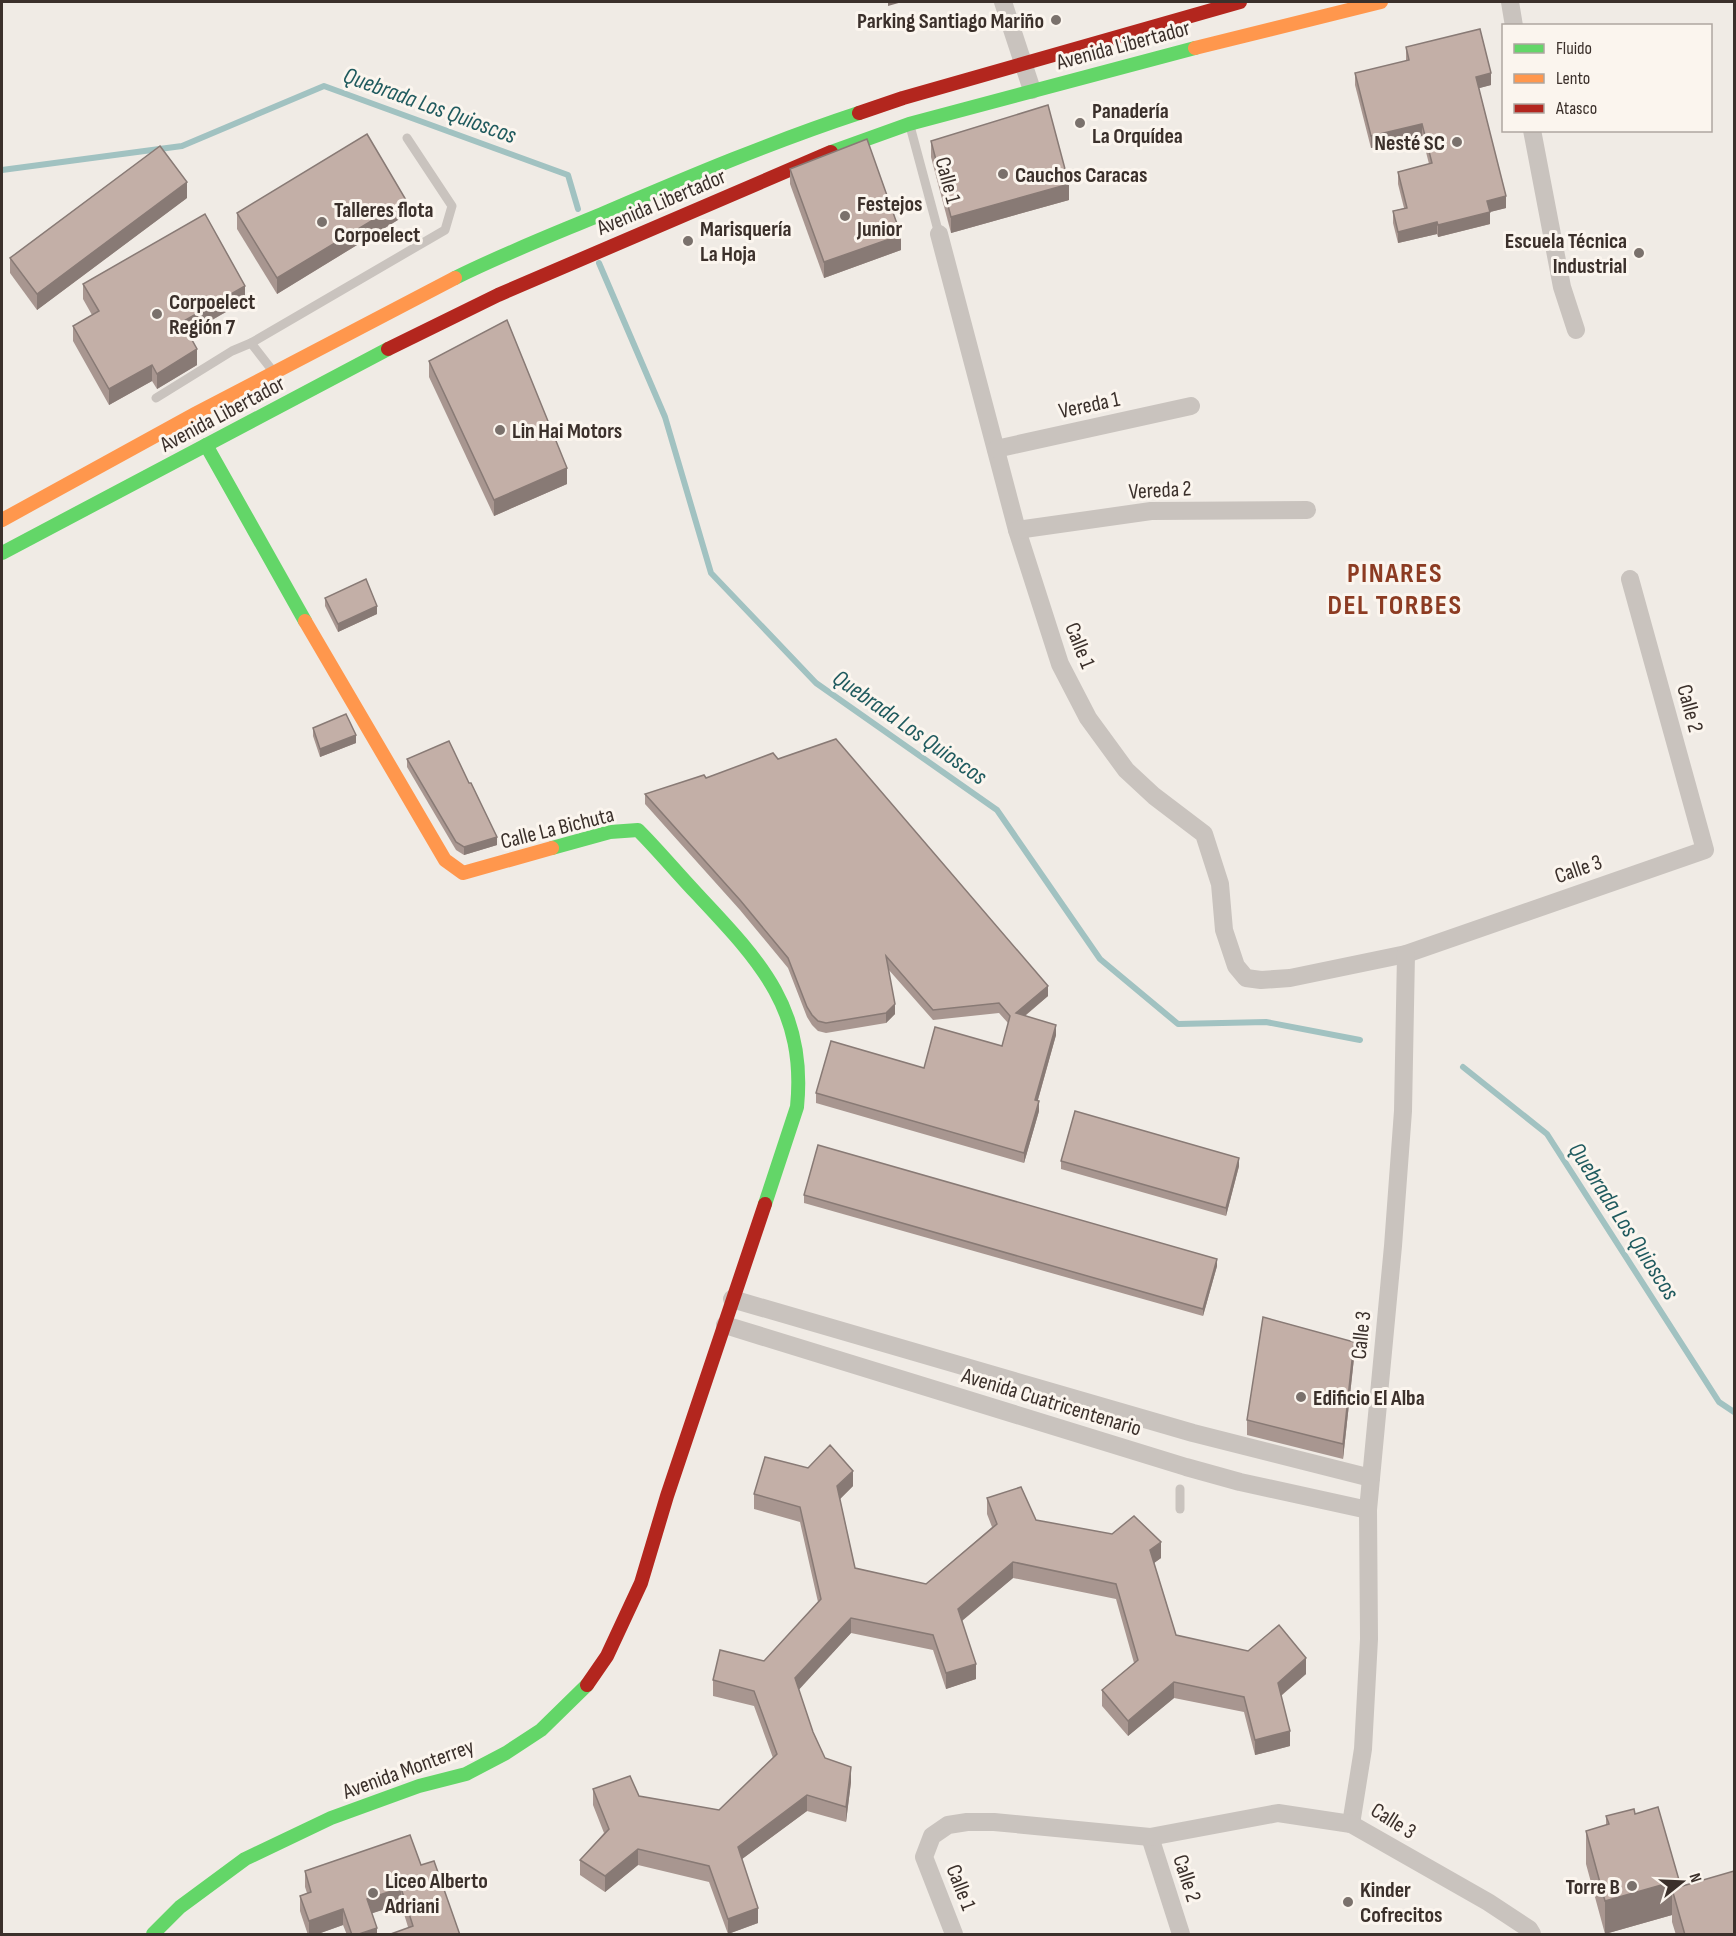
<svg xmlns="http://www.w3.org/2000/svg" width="1736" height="1936" viewBox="0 0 1736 1936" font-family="'Sofia Sans Condensed',sans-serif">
<rect width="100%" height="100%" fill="#f0ebe5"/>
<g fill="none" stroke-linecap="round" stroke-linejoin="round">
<g stroke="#a1c2c1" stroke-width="6">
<path d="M2 170 182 146 324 86 568 175 578 209"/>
<path d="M599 263 665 417 711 573 816 683 997 810 1100 959 1178 1024 1266 1022 1360 1040"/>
<path d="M1463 1067 1547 1134 1719 1402 1734 1412"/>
</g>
<g stroke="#c9c3be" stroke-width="9">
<path d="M910 126 939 234"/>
<path d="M251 343 445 230 452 206 407 138"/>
<path d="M156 398 232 351 251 343 272 370"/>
<path d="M1180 1509V1489"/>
</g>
<g stroke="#c9c3be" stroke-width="18">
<path d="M1003 2 1032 90"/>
<path d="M1510 2 1514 26"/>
<path d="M1532 130 1562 287 1576 330"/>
<path d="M939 234 1017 530 1060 664 1088 718 1126 770 1154 796 1204 834 1220 884 1224 930 1236 966 1246 978 1261 980 1290 978 1406 954 1705 850 1630 579"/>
<path d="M996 449 1191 406"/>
<path d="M1017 530 1151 511 1307 510"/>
<path d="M732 1299 1193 1433 1371 1478"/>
<path d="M725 1325 1186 1467 1240 1482 1368 1510"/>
<path d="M1351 1824 1363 1749 1369 1639 1368 1510 1393 1246 1403 1111 1406 954"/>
<path d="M1150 1837 1181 1934"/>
<path d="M954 1934 924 1857 932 1836 948 1825 967 1822H994L1150 1837 1278 1813 1351 1824 1488 1902 1529 1929 1532 1934"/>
</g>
<g stroke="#63d668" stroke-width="14">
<path d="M831 152 909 124 1195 48"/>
<path d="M455 278C505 253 557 233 609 211 691 176 774 141 859 113"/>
<path d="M206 445 305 621"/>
<path d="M2 553 388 349"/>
<path d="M552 848 610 832 638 830C659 851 677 873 697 894 759 960 807 1009 797 1107L765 1204"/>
<path d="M153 1934 180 1907 245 1859 331 1818 419 1786 466 1774 506 1753 541 1730 587 1685"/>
</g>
<g stroke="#ff974d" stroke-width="14">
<path d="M1195 48 1381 2"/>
<path d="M2 520 195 414 455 278"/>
<path d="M305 621 445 860 463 873 552 848"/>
</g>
<g stroke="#b3261e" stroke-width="14">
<path d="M859 113 903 98 1240 2"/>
<path d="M388 349 498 295 831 152"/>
<path d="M587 1685 607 1656 641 1583 667 1496 765 1204"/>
</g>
</g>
<g fill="#a89690">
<path d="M1406 47 1491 85 1479 88 1506 208 1490 212V224L1438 237 1437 234 1398 243 1393 223V211L1404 208 1398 184V172L1429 164 1422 136 1371 148 1355 85V73L1406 61Z"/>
<path d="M931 141 1069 200 951 233 931 157Z"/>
<path d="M790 169 901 250 824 278 790 184Z"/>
<path d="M187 198 37 310 10 273V258Z"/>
<path d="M237 213 406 215 277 294 237 229Z"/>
<path d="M83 284 245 301 188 334 197 365 157 389 152 381 109 405 73 341V326L92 315 83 299Z"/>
<path d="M429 361 567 484 494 516 429 377Z"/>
<path d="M325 598 377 614 338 632 325 606Z"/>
<path d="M313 728 356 743 320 757 313 736Z"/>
<path d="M407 759 497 845 464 855 456 850 407 767Z"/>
<path d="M778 759 1048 996 1025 1016 1056 1035 1038 1100 1039 1111 1024 1163 816 1103V1093L924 1068 1002 1046 1008 1023 999 1013 933 1020 888 969 895 1014 886 1023 826 1033 818 1031 812 1025 807 1017 788 968 740 910 645 804V794Z"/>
<path d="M1061 1161 1239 1166 1226 1216 1061 1169Z"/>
<path d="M804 1195 1217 1266 1203 1316 804 1203Z"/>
<path d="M1354 1358 1343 1459 1247 1435V1420Z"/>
<path d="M853 1486 840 1499 855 1568 926 1584 992 1527 987 1514V1498L1036 1520 1161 1558 1154 1563 1176 1635 1306 1674 1281 1696 1290 1746 1255 1755 1244 1712 1174 1698 1128 1736 1102 1706V1690L1134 1663 1116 1599 1013 1578 962 1621 976 1679 946 1689 933 1650 851 1633 798 1690 813 1732 825 1758 851 1782 846 1822 807 1811 742 1859 758 1923 728 1934 709 1882 638 1865 605 1892 580 1875V1860L604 1833 593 1805V1789L639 1796 719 1810 773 1758 754 1706 713 1696V1680L764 1661 818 1602 800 1522 754 1509V1494Z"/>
<path d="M1635 1814 1679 1887 1734 1935H1676L1672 1922V1915L1605 1934 1586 1864V1831L1606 1825V1816Z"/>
<path d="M421 1865 460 1935 408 1927 401 1904 372 1913 377 1935H347L343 1925 315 1935H308L300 1911V1896L307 1893 305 1887V1871Z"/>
</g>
<g fill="#887a75">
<path d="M888 2H902L888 6Z"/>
<path d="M1491 73V85L1476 89V77Z"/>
<path d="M1422 124V136L1371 148V136Z"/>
<path d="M187 182V198L37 310V294Z"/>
<path d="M1069 184V200L951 233V217Z"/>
<path d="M1506 196V208L1490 212V224L1438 237V225L1487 201Z"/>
<path d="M406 200V215L277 294V278Z"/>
<path d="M1437 222V234L1398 243V232Z"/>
<path d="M901 235V250L824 278V262Z"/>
<path d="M245 286V301L182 337V322Z"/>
<path d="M197 349V365L157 389V374Z"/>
<path d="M152 365V381L109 405V389Z"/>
<path d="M567 468V484L494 516V500Z"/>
<path d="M377 606V614L338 632V624Z"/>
<path d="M356 735V743L320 757V749Z"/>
<path d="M497 837V845L464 855V847Z"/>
<path d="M1048 986V996L1016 1023V1013Z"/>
<path d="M895 1004V1014L886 1023V1013Z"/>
<path d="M1056 1025V1035L1035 1110V1100Z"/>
<path d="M1039 1101V1111L1024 1163V1153Z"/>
<path d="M1239 1158V1166L1226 1216V1208Z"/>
<path d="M1217 1259V1266L1203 1316V1309Z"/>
<path d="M1354 1342V1358L1343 1459V1444Z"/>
<path d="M853 1471V1486L837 1502V1486Z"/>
<path d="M1161 1542V1558L1150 1566V1550Z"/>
<path d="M1013 1562V1578L958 1624V1609Z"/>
<path d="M851 1618V1633L795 1694V1678Z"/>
<path d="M1306 1658V1674L1278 1698V1683Z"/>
<path d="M976 1664V1679L946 1689V1673Z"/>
<path d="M1174 1682V1698L1128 1736V1721Z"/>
<path d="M1290 1731V1746L1255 1755V1740Z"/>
<path d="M851 1767V1782L846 1822V1807Z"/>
<path d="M807 1795V1811L738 1862V1847Z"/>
<path d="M638 1849V1865L605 1892V1876Z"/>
<path d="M1679 1880V1911L1672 1889V1915L1605 1934V1901Z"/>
<path d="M401 1888V1904L367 1915V1899Z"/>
<path d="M758 1908V1923L728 1934V1919Z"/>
<path d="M343 1909V1925L315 1935H309V1921Z"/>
<path d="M377 1928V1935H356Z"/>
</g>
<g fill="#c3afa7" stroke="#887a75" stroke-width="1.5">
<path d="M1480 29 1491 73 1476 77 1506 196 1487 201 1490 212 1438 225 1437 222 1398 232 1393 211 1407 208 1398 172 1432 163 1422 124 1371 136 1355 73 1409 60 1406 47Z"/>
<path d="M1048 105 1069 184 951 217 931 141Z"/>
<path d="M367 134 406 200 277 278 237 213Z"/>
<path d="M867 139 901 235 824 262 790 169Z"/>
<path d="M160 146 187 182 37 294 10 258Z"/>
<path d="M205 214 245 286 182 322 197 349 157 374 152 365 109 389 73 326 99 311 83 284Z"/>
<path d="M507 320 567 468 494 500 429 361Z"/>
<path d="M366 579 377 606 338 624 325 598Z"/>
<path d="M346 714 356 735 320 749 313 728Z"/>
<path d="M836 739 1048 986 1016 1013 1056 1025 1035 1100 1039 1101 1024 1153 816 1093 831 1041 924 1068 935 1027 1002 1046 1010 1016 999 1003 933 1010 886 956 895 1004 886 1013 826 1023 818 1021 812 1015 807 1007 788 958 740 900 645 794 704 775 706 778 773 753 778 759Z"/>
<path d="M449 741 469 783H471L497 837 464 847 456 842 407 759Z"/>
<path d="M1075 1111 1239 1158 1226 1208 1061 1161Z"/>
<path d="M818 1145 1217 1259 1203 1309 804 1195Z"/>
<path d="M1263 1317 1354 1342 1343 1444 1247 1420Z"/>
<path d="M830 1445 853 1471 837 1486 855 1568 926 1584 997 1524 987 1498 1021 1487 1036 1520 1112 1534 1134 1516 1161 1542 1150 1550 1176 1635 1248 1651 1279 1625 1306 1658 1278 1683 1290 1731 1255 1740 1244 1697 1174 1682 1128 1721 1102 1690 1138 1660 1116 1584 1013 1562 958 1609 976 1664 946 1673 933 1635 851 1618 795 1678 813 1732 825 1758 851 1767 846 1807 807 1795 738 1847 758 1908 728 1919 709 1866 638 1849 605 1876 580 1860 609 1829 593 1789 630 1776 639 1796 719 1810 777 1754 754 1691 713 1680 720 1650 764 1661 821 1599 800 1507 754 1494 765 1457 808 1468Z"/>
<path d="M1658 1807 1679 1880 1605 1901 1586 1831 1609 1824 1606 1816 1634 1809 1635 1814Z"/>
<path d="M410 1835 421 1865 434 1861 460 1935H388L413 1926 401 1888 367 1899 377 1928 356 1935H352L343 1909 309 1921 300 1896 311 1892 305 1871Z"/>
<path d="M1734 1871V1935H1685L1672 1889Z"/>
</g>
<g fill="#7a716c" stroke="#fbf5ee" stroke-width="2">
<circle cx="1056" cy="20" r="6"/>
<circle cx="1080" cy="123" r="6"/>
<circle cx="1457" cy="142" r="6"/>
<circle cx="1003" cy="174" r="6"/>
<circle cx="845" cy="216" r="6"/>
<circle cx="322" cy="222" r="6"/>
<circle cx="688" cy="241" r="6"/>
<circle cx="1639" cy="253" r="6"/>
<circle cx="157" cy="314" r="6"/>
<circle cx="500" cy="430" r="6"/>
<circle cx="1301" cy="1397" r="6"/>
<circle cx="1632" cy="1886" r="6"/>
<circle cx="373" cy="1893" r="6"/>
<circle cx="1348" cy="1902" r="6"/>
</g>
<g text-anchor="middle" stroke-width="6" stroke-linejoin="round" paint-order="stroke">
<g font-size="22" font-weight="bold" fill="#3b302b" stroke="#fbf5ee" text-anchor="start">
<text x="1044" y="28" text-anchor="end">Parking Santiago Mariño</text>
<text x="1092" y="118">Panadería<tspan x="1092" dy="25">La Orquídea</tspan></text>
<text x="1445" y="150" text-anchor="end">Nesté SC</text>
<text x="1015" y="182">Cauchos Caracas</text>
<text x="857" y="211">Festejos<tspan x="857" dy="25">Junior</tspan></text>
<text x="334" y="217">Talleres flota<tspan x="334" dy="25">Corpoelect</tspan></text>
<text x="700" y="236">Marisquería<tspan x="700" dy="25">La Hoja</tspan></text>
<text x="1627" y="248" text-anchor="end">Escuela Técnica<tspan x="1627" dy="25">Industrial</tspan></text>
<text x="169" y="309">Corpoelect<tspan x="169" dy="25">Región 7</tspan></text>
<text x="512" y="438">Lin Hai Motors</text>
<text x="1313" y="1405">Edificio El Alba</text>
<text x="385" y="1888">Liceo Alberto<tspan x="385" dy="25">Adriani</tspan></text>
<text x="1620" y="1894" text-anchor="end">Torre B</text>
<text x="1360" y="1897">Kinder<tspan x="1360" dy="25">Cofrecitos</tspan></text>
</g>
<g font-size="22" fill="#3b302b" stroke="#fbf5ee">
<text transform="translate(1123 44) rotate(-15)" y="8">Avenida Libertador</text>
<text transform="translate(949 180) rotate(75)" y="8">Calle 1</text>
<text transform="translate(661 201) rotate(-23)" y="8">Avenida Libertador</text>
<text transform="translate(1089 404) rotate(-12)" y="8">Vereda 1</text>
<text transform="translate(222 413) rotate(-28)" y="8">Avenida Libertador</text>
<text transform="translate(1160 489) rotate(-3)" y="8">Vereda 2</text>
<text transform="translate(1081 645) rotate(68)" y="8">Calle 1</text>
<text transform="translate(1691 708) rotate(75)" y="8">Calle 2</text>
<text transform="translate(557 827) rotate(-14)" y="8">Calle La Bichuta</text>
<text transform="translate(1578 868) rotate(-19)" y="8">Calle 3</text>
<text transform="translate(1360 1335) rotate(-84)" y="8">Calle 3</text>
<text transform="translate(1052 1401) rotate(17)" y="8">Avenida Cuatricentenario</text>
<text transform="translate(408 1768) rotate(-20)" y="8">Avenida Monterrey</text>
<text transform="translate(1394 1820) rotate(32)" y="8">Calle 3</text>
<text transform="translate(1188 1878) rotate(72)" y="8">Calle 2</text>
<text transform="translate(962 1887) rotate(69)" y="8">Calle 1</text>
</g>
<g font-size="24" font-style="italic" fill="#1f5a5e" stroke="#fbf5ee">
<text transform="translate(430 105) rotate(20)" y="8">Quebrada Los Quioscos</text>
<text transform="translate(910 727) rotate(35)" y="8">Quebrada Los Quioscos</text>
<text transform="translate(1624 1221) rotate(57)" y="8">Quebrada Los Quioscos</text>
</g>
<g font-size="28" font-weight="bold" letter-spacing="1.5" fill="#8c3b22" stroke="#fbf5ee">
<text x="1395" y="582">PINARES<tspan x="1395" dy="32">DEL TORBES</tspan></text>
</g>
</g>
<rect width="1736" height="1936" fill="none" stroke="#3b302b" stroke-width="6"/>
<rect x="1502" y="24" width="210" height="108" fill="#fbf5ee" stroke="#aea6a0" stroke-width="1.5"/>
<rect x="1514" y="44" width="30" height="9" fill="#63d668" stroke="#aea6a0" stroke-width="1.5"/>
<text x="1556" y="54" font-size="18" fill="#3b302b">Fluido</text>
<rect x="1514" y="74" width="30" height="9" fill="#ff974d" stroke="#aea6a0" stroke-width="1.5"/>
<text x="1556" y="84" font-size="18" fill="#3b302b">Lento</text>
<rect x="1514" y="104" width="30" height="9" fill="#b3261e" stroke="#aea6a0" stroke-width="1.5"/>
<text x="1556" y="114" font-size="18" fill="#3b302b">Atasco</text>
<g transform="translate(1682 1882) rotate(72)" stroke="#fbf5ee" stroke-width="4.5" paint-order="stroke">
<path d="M0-4.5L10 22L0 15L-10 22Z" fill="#3b302b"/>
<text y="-9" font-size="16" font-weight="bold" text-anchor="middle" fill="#3b302b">N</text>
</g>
</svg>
